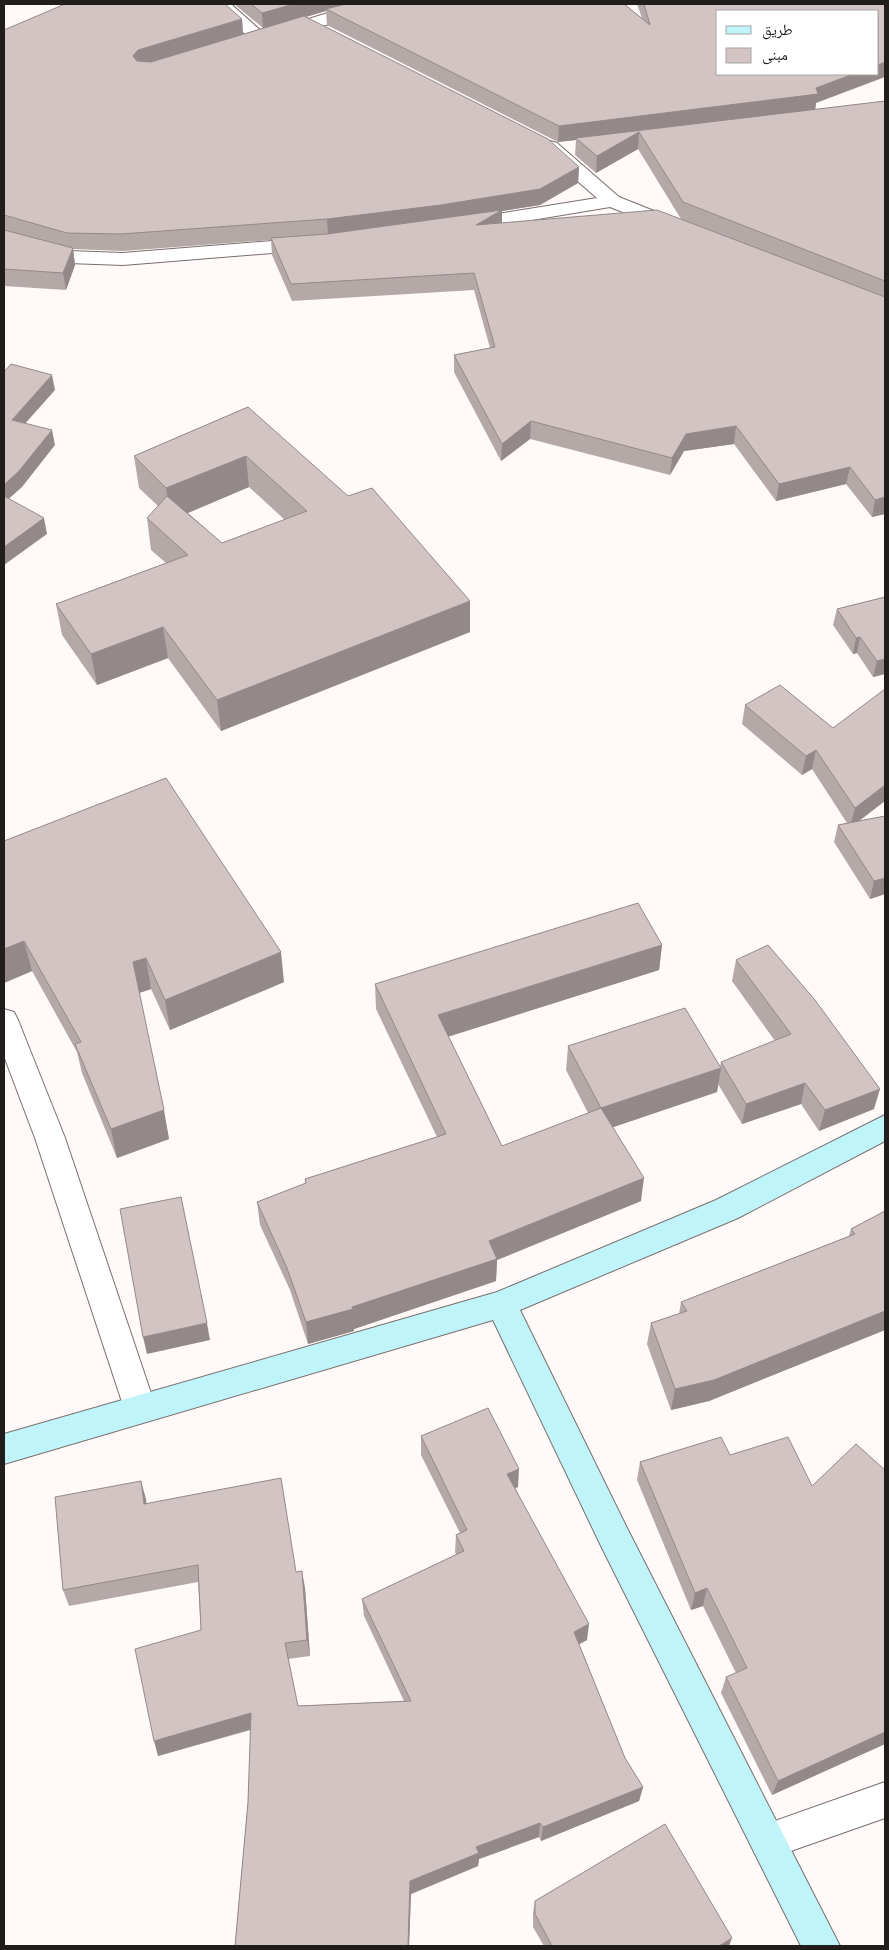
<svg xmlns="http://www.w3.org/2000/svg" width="889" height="1950" viewBox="0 0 889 1950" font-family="'IBM Plex Serif','Noto Naskh Arabic',serif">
<rect width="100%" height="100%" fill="#fff9f9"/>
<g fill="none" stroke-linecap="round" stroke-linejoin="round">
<g stroke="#7a6e6c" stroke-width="2">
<g id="minor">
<path d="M212 4H231L270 39 267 43H255Z"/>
<path d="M357 4H383L380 8 288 37H276L273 33 276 29Z"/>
<path d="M550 141 557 143 619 197 679 221 682 225 679 229H665L610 207 466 231 459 229 456 225 459 221 466 219 597 198 543 151 541 147 543 143Z"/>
<path d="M4 232 69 251 123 253 309 238 316 240 319 244 316 248 309 250 123 265 68 263 4 244Z"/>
<path d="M4 1009 14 1012 18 1020 65 1138 156 1408 151 1418 140 1423 129 1418 124 1408 35 1138 4 1056Z"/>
<path d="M885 1782V1818L768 1859 755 1854 750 1841 755 1828Z"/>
</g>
</g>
<g stroke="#7a6e6c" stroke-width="2">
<path id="secondary" d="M885 1115V1141L738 1218 520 1310 626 1526 840 1946H801L602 1548 493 1320 4 1464V1434L497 1292 716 1200Z"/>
</g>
<use href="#minor" fill="#fff" fill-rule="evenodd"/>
<use href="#secondary" fill="#bff4fa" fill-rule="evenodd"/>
</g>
<g fill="#b5a9a8" fill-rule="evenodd">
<path d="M234 4H624L642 18 637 4H885L816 103 815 110 885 101V514L872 517 846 484 776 501 734 444 684 451 670 475 530 439 501 461 454 372V355L490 348 474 290 292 301 272 255 271 240 123 251 73 249 75 265 66 290 4 286V30L242 19 243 34 263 28ZM326 11 327 25 558 142 576 140 575 155 596 173 638 149 681 219 502 223V211L540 205 578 183 579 167 306 17Z"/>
<path d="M248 407 470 632 221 731 168 658 97 685 62 635 56 604 166 563 151 550 147 518 158 506 139 488 134 456ZM249 487 285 520 222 543 188 513Z"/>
<path d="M885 597V674L873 677 857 653 853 654 833 625 837 609Z"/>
<path d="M745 705 833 728 859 821 885 816V894L870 899 834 842 838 825 847 823 812 769 802 775 742 724Z"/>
<path d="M4 841 284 982 170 1030 151 989 139 993 169 1139 117 1158 82 1073 77 1052 32 971 4 983Z"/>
<path d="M662 945 659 970 448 1036 502 1146 588 1113 566 1070 568 1046 720 1067 721 1062 775 1041 732 981 736 960 874 1109 819 1131 801 1104 742 1124 718 1084 717 1092 613 1127 641 1201 497 1260 496 1281 354 1329V1331L308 1344 290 1290 260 1225 257 1202 305 1184V1179L437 1137 376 1009 375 984Z"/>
<path d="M885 1211V1330L709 1401 671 1410 647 1344 651 1323 679 1314 681 1302 849 1236 851 1229Z"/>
<path d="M421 1436 518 1487 515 1488 587 1640 579 1644 625 1758 643 1787 639 1801 541 1841 539 1837 479 1859 478 1866 411 1894 409 1946H235L248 1802 251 1730 158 1756 201 1630 198 1582 69 1606 63 1590 146 1499V1504L296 1572 305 1588 310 1656 288 1659 298 1706 404 1701 364 1616 362 1599 456 1555 455 1552 456 1535 460 1533 421 1455Z"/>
<path d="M730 1455 885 1744 772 1795 721 1693 726 1677 736 1673 703 1606 691 1610 637 1480 640 1462Z"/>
<path d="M535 1901 729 1946H544L533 1927V1913Z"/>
</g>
<g fill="#938988">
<path d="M294 4H350L326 9V11L263 29 262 13Z"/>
<path d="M242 19 243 35 139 66 133 56 138 50Z"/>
<path d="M885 62V77L816 103 815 111 576 138V140L558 142 559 126 816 88 853 74H878V65Z"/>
<path d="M639 132 638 149 596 173 597 156Z"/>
<path d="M579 167 578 183 540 205 502 211V227L328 235 327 219Z"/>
<path d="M73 248 75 265 66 290 63 273Z"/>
<path d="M52 375 55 390 15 435 12 420Z"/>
<path d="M531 421 530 439 501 461 502 444Z"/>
<path d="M736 426 734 444 684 451 670 475 672 458 686 434Z"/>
<path d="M52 430 55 445 22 487 4 503V485Z"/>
<path d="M246 456 249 487 171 520 166 488Z"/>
<path d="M850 467 846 484 776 501 779 484Z"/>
<path d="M885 497V514L872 517 875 500Z"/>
<path d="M44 518 47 534 4 565V547Z"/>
<path d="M470 601V632L221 731 217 700Z"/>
<path d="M163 627 168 658 97 685 91 654Z"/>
<path d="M860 637 857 653 853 654 856 638Z"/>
<path d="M885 659V674L873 677 877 661Z"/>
<path d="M816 750 812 769 802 775 806 756Z"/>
<path d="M885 785V801L850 828 855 808Z"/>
<path d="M885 878V894L870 899 874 881Z"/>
<path d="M24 941 32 971 4 983V949Z"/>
<path d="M662 945 659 970 438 1040V1015Z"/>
<path d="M281 952 284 982 170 1030 165 1000Z"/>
<path d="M146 958 151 989 139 993 133 962Z"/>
<path d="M721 1068 717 1092 599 1132 601 1108Z"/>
<path d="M805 1083 801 1104 742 1124 746 1104Z"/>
<path d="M880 1089 874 1109 819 1131 825 1110Z"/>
<path d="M164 1110 169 1139 117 1158 111 1129Z"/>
<path d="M644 1178 641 1201 497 1260 496 1281 354 1329V1331L308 1344 306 1322 352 1307 489 1241Z"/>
<path d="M885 1311V1330L709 1401 671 1410 675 1389Z"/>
<path d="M207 1323 210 1340 147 1354 143 1337Z"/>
<path d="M519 1469 518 1487 506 1492 507 1474Z"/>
<path d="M141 1481 146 1499 148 1522 144 1504Z"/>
<path d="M302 1571 305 1588 310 1656 307 1640Z"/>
<path d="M707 1588 703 1606 691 1610 695 1593Z"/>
<path d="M589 1624 587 1640 572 1648 574 1632Z"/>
<path d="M251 1713 255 1728 158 1756 154 1741Z"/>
<path d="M885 1732V1744L772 1795 778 1781Z"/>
<path d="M643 1787 639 1801 541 1841 543 1827Z"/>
<path d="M540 1823 539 1837 479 1859 478 1866 411 1894 409 1946H408L410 1881 476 1847Z"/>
<path d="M732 1938 729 1946H719Z"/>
</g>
<g fill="#d2c4c3" stroke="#938988">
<path d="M65 4H225L242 19 138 50 133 56 137 61 151 62 304 16 548 139 579 167 540 189 441 205 327 219 121 234 67 233 4 215V30Z"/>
<path d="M251 4H294L262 13Z"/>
<path d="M346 4H624L650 25 644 4H885V62L878 65V11H718V74H853L816 88 818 94 559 126 326 9Z"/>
<path d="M885 101V281L683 202 639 132 597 156 576 138Z"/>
<path d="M502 210 476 225 657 210 885 297V497L875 500 850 467 779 484 736 426 686 434 672 458 531 421 502 444 454 355 495 347 474 273 291 284 271 238 327 234Z"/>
<path d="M4 230 73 248 63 273 4 269Z"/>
<path d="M11 364 52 375 12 420 52 430 19 471 4 485V372Z"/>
<path d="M248 407 348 496 372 488 470 601 217 700 163 627 91 654 56 604 188 555 147 518 167 496 222 543 307 511 246 456 166 488 134 456Z"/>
<path d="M4 496 44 518 4 547Z"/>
<path d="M885 597V659L877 661 860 637 856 638 837 609Z"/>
<path d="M780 685 833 728 885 689V785L855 808 816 750 806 756 745 705Z"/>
<path d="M166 778 281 952 165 1000 146 958 133 962 164 1110 111 1129 75 1044 81 1042 24 941 4 949V841Z"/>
<path d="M885 816V878L874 881 838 825Z"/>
<path d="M638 903 662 945 438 1015 502 1146 601 1108 568 1046 685 1008 721 1068 601 1108 644 1178 489 1241 497 1259 352 1307 353 1309 306 1322 287 1268 257 1202 306 1183 305 1179 446 1134 375 984Z"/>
<path d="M768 945 815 1000 880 1089 825 1110 805 1083 746 1104 721 1062 791 1034 736 960Z"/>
<path d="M181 1197 207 1323 143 1337 120 1209Z"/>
<path d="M885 1211V1311L714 1380 675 1389 651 1323 687 1311 681 1302 855 1234 851 1229Z"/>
<path d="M488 1408 519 1469 507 1474 589 1624 574 1632 625 1758 643 1787 543 1827 540 1823 476 1847 479 1853 410 1881 408 1946H235L248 1802 251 1713 154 1741 135 1649 201 1630 198 1565 63 1590 55 1497 141 1481 144 1504 281 1478 296 1572 302 1571 307 1640 285 1643 298 1706 411 1701 362 1599 464 1551 456 1535 467 1530 421 1436Z"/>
<path d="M721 1437 730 1455 788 1437 812 1486 856 1444 885 1470V1732L778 1781 726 1677 747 1668 707 1588 695 1593 640 1462Z"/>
<path d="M665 1824 732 1938 719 1946H552L535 1914V1901Z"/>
</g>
<rect width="889" height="1950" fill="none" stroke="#221d1d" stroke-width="10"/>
<rect x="716" y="10" width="162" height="65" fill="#ffffff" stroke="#a7a5a5"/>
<rect x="726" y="26" width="25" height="8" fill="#bff4fa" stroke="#a7a5a5"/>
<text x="762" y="35" font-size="15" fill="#221d1d">طريق</text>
<rect x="726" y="48" width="25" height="15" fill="#d2c4c3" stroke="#a7a5a5"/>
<text x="762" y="60" font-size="15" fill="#221d1d">مبنى</text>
</svg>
